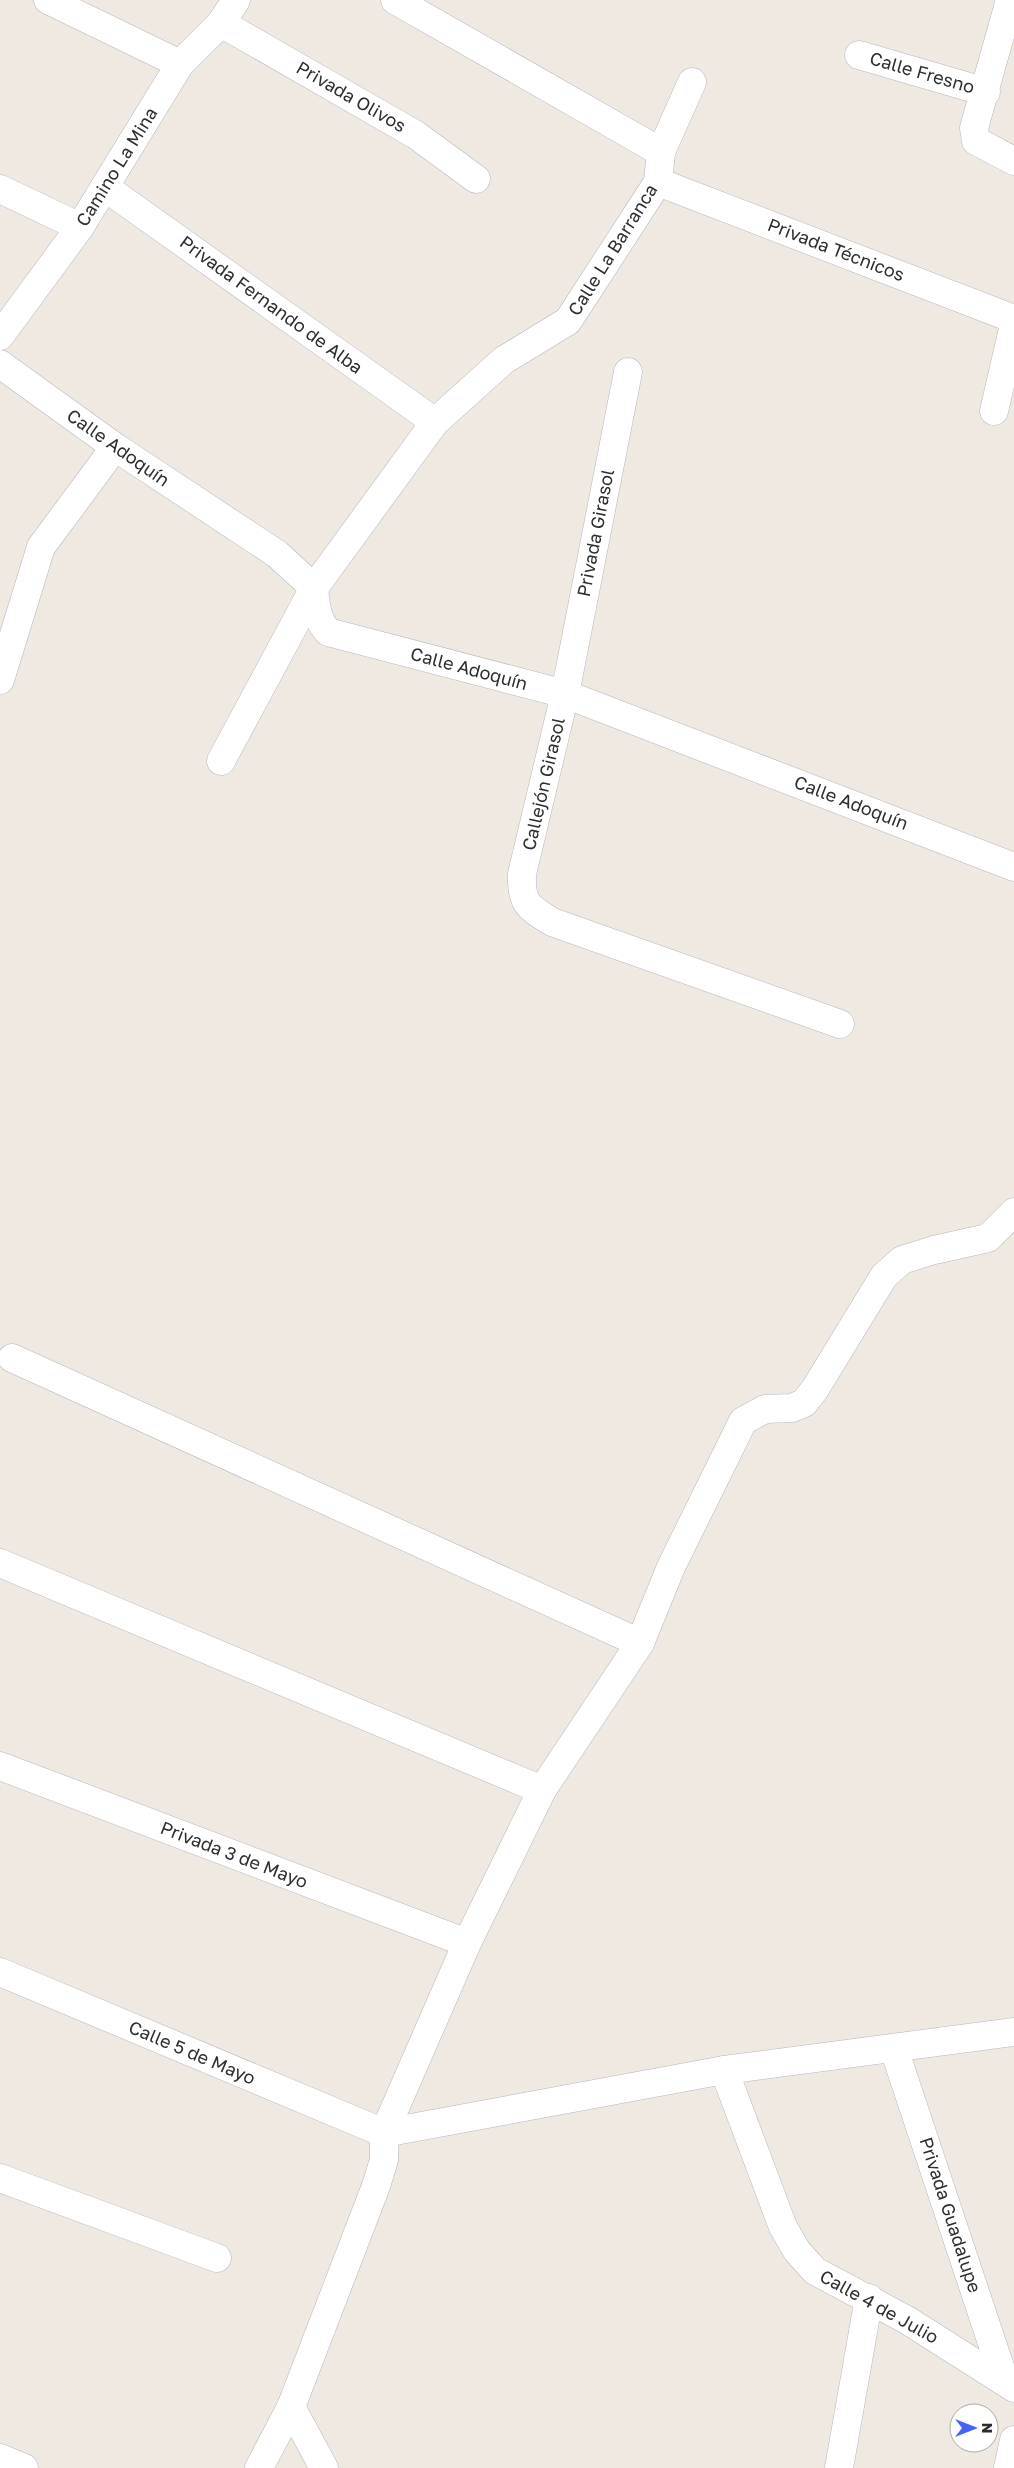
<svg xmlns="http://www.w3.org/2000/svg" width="1014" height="2468" viewBox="0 0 1014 2468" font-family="'Golos Text',sans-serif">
<rect width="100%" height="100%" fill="#efe9e1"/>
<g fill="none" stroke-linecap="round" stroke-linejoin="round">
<g stroke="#b4b7c1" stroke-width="29">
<g id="minor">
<path d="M48 0 180 64"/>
<path d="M395 0 661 152"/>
<path d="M1010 0 974 128 976 141 1014 161"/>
<path d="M221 23 416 135 476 179"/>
<path d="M859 55 986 92"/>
<path d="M658 182 1014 319"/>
<path d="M106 188 435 422"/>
<path d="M0 189 80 227"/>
<path d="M0 336 80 227 180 64 221 23 236 0"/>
<path d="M0 364 115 447 277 554 314 588C316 606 316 618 328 632L565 694 1014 867"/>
<path d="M628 372 565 694 522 874C521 904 528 907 552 922L840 1024"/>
<path d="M994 411 1014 325"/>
<path d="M0 680 41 547 115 447"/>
<path d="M221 761 314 588 435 422 504 360 568 321 658 182 661 152 692 82"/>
<path d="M12 1358 640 1643"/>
<path d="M0 1563 542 1790"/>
<path d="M0 1766 467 1943"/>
<path d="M0 1972 384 2133"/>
<path d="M894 2049 1005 2382"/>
<path d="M724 2070 783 2227 797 2251 815 2271 907 2320 1014 2388"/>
<path d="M384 2133 724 2070 1014 2032"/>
<path d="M0 2178 217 2258"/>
<path d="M291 2407 324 2468"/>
<path d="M0 2458 24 2468"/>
<path d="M259 2468 291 2407 376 2186 384 2160V2133L467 1943 542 1790 640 1643 671 1567 743 1421 765 1409 792 1408 804 1403 815 1389 884 1276 902 1260 934 1250 988 1238 1014 1212"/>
<path d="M839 2468 869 2298"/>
<path d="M1008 2468 1014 2440"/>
</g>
</g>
<use href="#minor" stroke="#fff" stroke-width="28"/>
</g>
<g text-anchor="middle" stroke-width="5" stroke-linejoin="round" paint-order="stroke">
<g font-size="18" fill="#2e2e2e" stroke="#fff">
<text transform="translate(922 73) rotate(16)" y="6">Calle Fresno</text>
<text transform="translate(351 97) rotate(30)" y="6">Privada Olivos</text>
<text transform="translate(117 167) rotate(-58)" y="6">Camino La Mina</text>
<text transform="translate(613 250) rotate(-58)" y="6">Calle La Barranca</text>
<text transform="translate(836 250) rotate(21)" y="6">Privada Técnicos</text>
<text transform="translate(271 305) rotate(36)" y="6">Privada Fernando de Alba</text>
<text transform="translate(118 448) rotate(35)" y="6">Calle Adoquín</text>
<text transform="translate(596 533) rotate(-79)" y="6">Privada Girasol</text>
<text transform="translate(469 669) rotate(15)" y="6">Calle Adoquín</text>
<text transform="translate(544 784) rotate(-77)" y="6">Callejón Girasol</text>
<text transform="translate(851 803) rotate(21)" y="6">Calle Adoquín</text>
<text transform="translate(234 1855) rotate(21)" y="6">Privada 3 de Mayo</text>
<text transform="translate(192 2053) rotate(23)" y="6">Calle 5 de Mayo</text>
<text transform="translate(950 2215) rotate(72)" y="6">Privada Guadalupe</text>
<text transform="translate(879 2307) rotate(29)" y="6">Calle 4 de Julio</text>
</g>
</g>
<g transform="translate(974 2428) rotate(90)"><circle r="24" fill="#ffffff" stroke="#ababab"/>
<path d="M0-4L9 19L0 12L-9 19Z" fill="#4264fb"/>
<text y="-8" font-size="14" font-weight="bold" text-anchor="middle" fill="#2e2e2e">N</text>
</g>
</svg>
